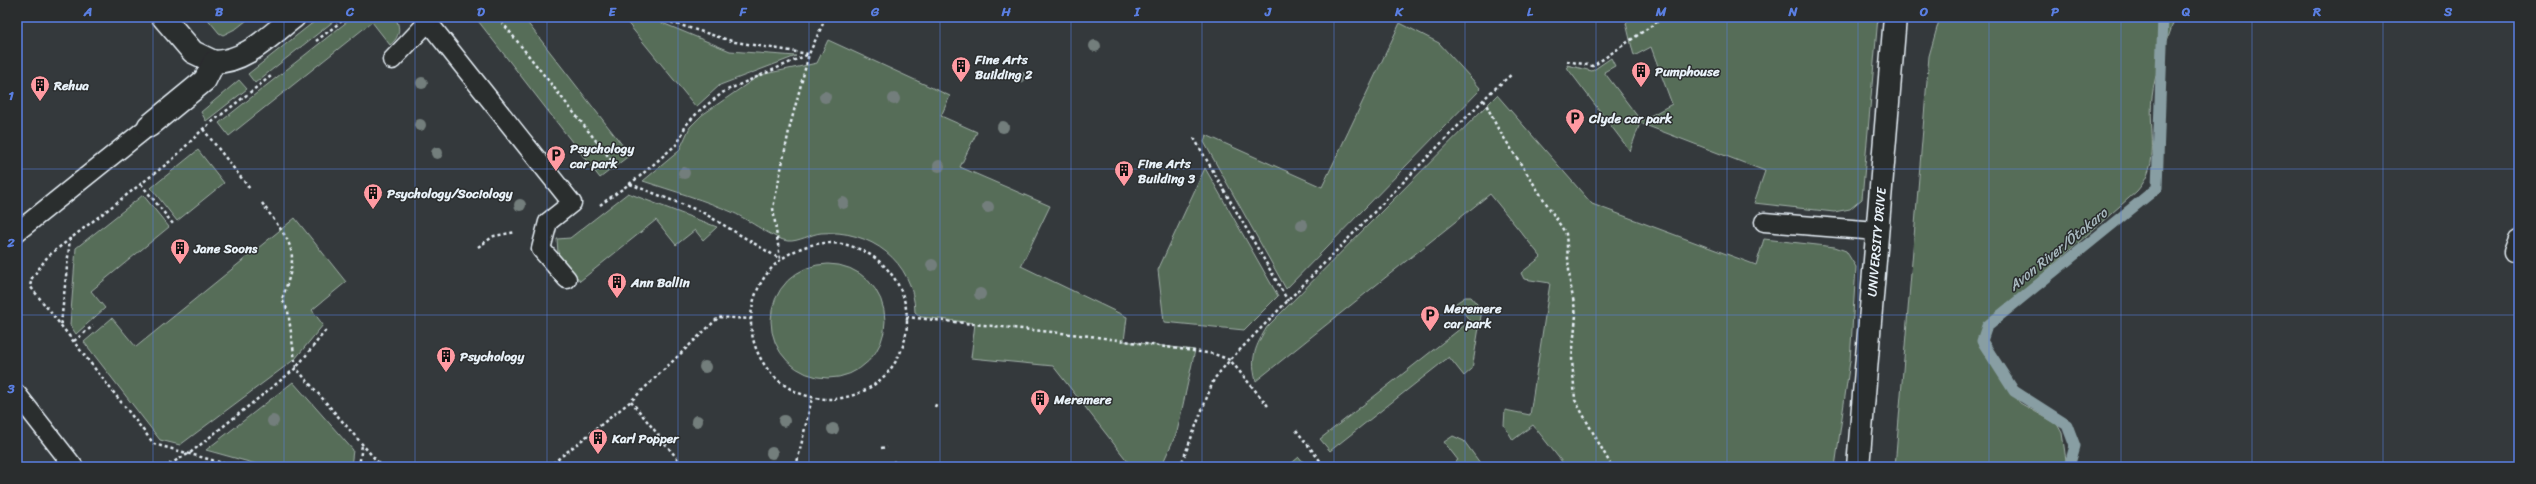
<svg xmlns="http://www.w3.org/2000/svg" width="2536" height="484" viewBox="0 0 2536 484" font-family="Sriracha,sans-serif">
<rect width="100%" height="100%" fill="#34393c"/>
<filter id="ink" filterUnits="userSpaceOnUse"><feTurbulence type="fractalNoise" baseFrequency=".025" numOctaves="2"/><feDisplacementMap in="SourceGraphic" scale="8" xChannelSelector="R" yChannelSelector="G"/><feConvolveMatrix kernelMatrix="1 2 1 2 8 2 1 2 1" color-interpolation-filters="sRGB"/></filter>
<g filter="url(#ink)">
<g fill="#576d59" stroke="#a0afa8">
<path d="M206 17H251L237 28 223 35 219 33Z"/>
<path d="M320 17H339L255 83 248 74Z"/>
<path d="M353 17H395C401 28 400 37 390 45L372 22 229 136 219 123Z"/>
<path d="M475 17H523L630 155 600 178Z"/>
<path d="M630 17H648L730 51 796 56 720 85 696 107 626 21Z"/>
<path d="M1631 17H1878L1862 199 1850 209 1834 212 1754 203 1765 171 1640 123 1630 151 1568 69 1567 65 1592 71 1611 58 1615 66 1604 72 1641 121 1672 104 1651 47 1634 56 1626 23Z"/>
<path d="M1940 17H2175C2167 43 2155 70 2152 97 2148 131 2162 163 2137 191L1985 325 1982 328 1980 342 1989 360 2020 403 2057 424 2062 433 2067 467H1895L1929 56Z"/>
<path d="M1400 23 1439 43 1481 89 1286 289 1204 142 1206 135 1322 187Z"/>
<path d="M828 40 950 96 941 116 977 132 960 167 1050 206 1021 266 1127 317 1124 341 1195 350 1177 432 1161 467H1132L1053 366 971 358 975 323 921 317 915 312C914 261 870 229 821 233 811 234 798 242 788 241 776 240 747 219 734 213 705 200 673 191 643 181L679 151 690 127 702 115 760 75 817 63Z"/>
<path d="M239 80 247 89 206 121 201 112Z"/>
<path d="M1497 95 1592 204 1756 265 1764 239 1835 247 1846 251 1856 267 1850 361 1835 467H1566L1533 425 1513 440 1504 425 1505 410 1530 415 1550 283 1524 279 1521 273 1541 257 1490 194 1256 381C1250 358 1255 347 1267 327Z"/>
<path d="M198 150 224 183 177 221 151 188Z"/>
<path d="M1205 168 1278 296 1244 330 1164 322 1158 270Z"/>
<path d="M628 193 717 227 703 240 695 230 676 245 656 220 580 281 558 253 557 239 570 238Z"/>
<path d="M143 195 169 227 91 291 105 308 76 334 70 325 76 248Z"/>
<path d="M295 218 346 282 312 310 323 325 295 359 180 445 160 440 84 342 112 318 136 347Z"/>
<circle cx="828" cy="321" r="57"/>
<path d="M1465 297H1471L1482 310 1472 369 1464 376 1449 357 1330 451 1320 439 1470 321 1456 303Z"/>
<path d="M293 382 353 450 351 467H267L206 450Z"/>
<path d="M1453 436 1464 441 1483 467H1449L1458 460 1444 442Z"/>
<path d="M1299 457 1307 467H1287Z"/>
</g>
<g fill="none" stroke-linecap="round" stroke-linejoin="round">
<path stroke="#889ea3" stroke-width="11" d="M2069 467 2075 446 2067 425 2014 391 1982 341 1987 326 2157 188 2163 17"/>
<g stroke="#e8f1f8" stroke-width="21">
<g id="service">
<path d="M424 17 572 203 548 222 541 249 567 279"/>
<path d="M392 60 428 22"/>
<path d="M1764 222 1877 231"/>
<path d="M17 232 149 126"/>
<path d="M2514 252 2519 239"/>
<path d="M17 394 74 467"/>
</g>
</g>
<g stroke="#e8f1f8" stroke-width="25">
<g id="minor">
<path d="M163 17 193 52 214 62"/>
<path d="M149 126 205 80 214 62C246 62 270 35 294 17"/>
<path d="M1858 467 1895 17"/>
</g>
</g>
<g stroke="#e8f1f8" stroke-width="2.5" stroke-dasharray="3 3" stroke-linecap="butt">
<path d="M498 17 616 166"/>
<path d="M654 17 735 42 809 54 790 126 773 208 780 259"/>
<path d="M316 41 347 17"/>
<path d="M1567 61 1593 66 1664 17"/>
<path d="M1484 100 1497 127 1566 234 1570 282 1576 315 1572 359 1575 400 1612 467"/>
<path d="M203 129 250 189"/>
<path d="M1194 138 1288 301"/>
<path d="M141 184 173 224"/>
<path d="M630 184 702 212 780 259"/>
<path d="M262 203C292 246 301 247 282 299L288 311 296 368 382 467"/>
<path d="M600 205 639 177 678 143 686 125 699 111 725 91 809 54 826 17"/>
<circle cx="829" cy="321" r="78"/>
<path d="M478 247 494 236 516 232"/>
<path d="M906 317 1090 336 1214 354 1230 360 1268 406"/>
<path d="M61 324 70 238"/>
<path d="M74 341 93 326"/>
<path d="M631 401 684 467"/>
<path d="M935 407 937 402"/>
<path d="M1296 430 1325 467"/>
<path d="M881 448 887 447"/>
<path d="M164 467 190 453 296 368 326 330"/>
<path d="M237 467 154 444 30 286 32 278 48 256 173 159 203 129 271 76"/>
<path d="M359 467 362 445"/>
<path d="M548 467 631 401 719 317 751 319"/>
<path d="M796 467 812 398"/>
<path d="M888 467 895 461"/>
<path d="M1180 467 1214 379 1230 360 1491 92 1512 74"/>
</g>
<use href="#service" stroke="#2a2d2e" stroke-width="18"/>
<use href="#minor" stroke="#2a2d2e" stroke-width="22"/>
</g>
<g fill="#737e7c">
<circle cx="1095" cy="46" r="6"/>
<circle cx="1020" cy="77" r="6"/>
<circle cx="422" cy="83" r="6"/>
<circle cx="825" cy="97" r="6"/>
<circle cx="894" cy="99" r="6"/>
<circle cx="420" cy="125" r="6"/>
<circle cx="1003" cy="127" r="6"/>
<circle cx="437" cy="153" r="6"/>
<circle cx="939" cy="166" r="6"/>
<circle cx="684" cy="173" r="6"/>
<circle cx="843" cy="203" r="6"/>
<circle cx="520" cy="205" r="6"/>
<circle cx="988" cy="207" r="6"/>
<circle cx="1302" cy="225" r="6"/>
<circle cx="932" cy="265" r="6"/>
<circle cx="980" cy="294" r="6"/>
<circle cx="705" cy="367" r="6"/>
<circle cx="273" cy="421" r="6"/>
<circle cx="697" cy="421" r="6"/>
<circle cx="784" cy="421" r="6"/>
<circle cx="833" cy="429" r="6"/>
<circle cx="772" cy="453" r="6"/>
</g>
</g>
<path fill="none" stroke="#5a7fe2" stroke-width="1" stroke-opacity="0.55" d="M153 17V467M284 17V467M415 17V467M547 17V467M678 17V467M809 17V467M940 17V467M1071 17V467M1202 17V467M1334 17V467M1465 17V467M1596 17V467M1727 17V467M1858 17V467M1989 17V467M2121 17V467M2252 17V467M2383 17V467M17 169H2519M17 315H2519"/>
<defs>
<g id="building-pin" transform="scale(1)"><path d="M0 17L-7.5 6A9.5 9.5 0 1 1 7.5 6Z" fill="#ff9aa2" stroke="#2a2d2e"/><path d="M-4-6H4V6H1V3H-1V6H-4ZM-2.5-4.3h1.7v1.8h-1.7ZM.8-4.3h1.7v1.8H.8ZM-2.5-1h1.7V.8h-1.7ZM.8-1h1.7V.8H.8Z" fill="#111"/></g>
<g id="parking-pin" transform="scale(1)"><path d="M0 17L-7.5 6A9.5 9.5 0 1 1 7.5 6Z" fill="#ff9aa2" stroke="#2a2d2e"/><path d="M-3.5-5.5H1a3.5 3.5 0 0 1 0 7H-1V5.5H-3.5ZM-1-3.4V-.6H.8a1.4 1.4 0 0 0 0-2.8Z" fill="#111"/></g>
</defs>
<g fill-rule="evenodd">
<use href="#building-pin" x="961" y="66"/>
<use href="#building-pin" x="1641" y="71"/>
<use href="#building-pin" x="40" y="85"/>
<use href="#parking-pin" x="1575" y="118"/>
<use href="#parking-pin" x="556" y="155"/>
<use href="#building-pin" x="1124" y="170"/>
<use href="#building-pin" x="373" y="193"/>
<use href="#building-pin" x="180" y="248"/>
<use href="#building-pin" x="617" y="282"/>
<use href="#parking-pin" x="1430" y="315"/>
<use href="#building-pin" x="446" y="356"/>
<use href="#building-pin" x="1040" y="399"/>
<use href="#building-pin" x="598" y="438"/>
</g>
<g text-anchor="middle" stroke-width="3" stroke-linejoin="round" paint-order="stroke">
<g font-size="13" font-weight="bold" fill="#e8f1f8" stroke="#2a2d2e" text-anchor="start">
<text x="975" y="64">Fine Arts<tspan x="975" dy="15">Building 2</tspan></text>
<text x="1655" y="76">Pumphouse</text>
<text x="54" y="90">Rehua</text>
<text x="1589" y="123">Clyde car park</text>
<text x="570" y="153">Psychology<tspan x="570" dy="15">car park</tspan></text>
<text x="1138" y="168">Fine Arts<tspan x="1138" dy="15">Building 3</tspan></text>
<text x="387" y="198">Psychology/Sociology</text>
<text x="194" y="253">Jane Soons</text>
<text x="631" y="287">Ann Ballin</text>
<text x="1444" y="313">Meremere<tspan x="1444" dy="15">car park</tspan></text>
<text x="460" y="361">Psychology</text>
<text x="1054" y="404">Meremere</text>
<text x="612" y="443">Karl Popper</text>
</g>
<g font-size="13" fill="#e8f1f8" stroke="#2a2d2e">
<text transform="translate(1876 242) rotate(-85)" y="5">UNIVERSITY DRIVE</text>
</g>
<g font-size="14" font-style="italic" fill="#a8b9bf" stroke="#2a2d2e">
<text transform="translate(2058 249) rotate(-39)" y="5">Avon River/Ōtakaro</text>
</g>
</g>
<rect width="2536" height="484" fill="none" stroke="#2a2d2e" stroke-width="44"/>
<rect x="22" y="22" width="2492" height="440" fill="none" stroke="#5a7fe2" stroke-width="1.5"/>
<g font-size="13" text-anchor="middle" font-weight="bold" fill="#5a7fe2">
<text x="88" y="16">A</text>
<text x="219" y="16">B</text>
<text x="350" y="16">C</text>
<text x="481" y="16">D</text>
<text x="612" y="16">E</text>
<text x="743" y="16">F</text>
<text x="875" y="16">G</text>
<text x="1006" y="16">H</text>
<text x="1137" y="16">I</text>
<text x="1268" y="16">J</text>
<text x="1399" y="16">K</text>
<text x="1530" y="16">L</text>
<text x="1661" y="16">M</text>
<text x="1793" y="16">N</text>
<text x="1924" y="16">O</text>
<text x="2055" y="16">P</text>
<text x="2186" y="16">Q</text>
<text x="2317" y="16">R</text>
<text x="2448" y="16">S</text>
<text x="11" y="100">1</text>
<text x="11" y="247">2</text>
<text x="11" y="393">3</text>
</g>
</svg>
